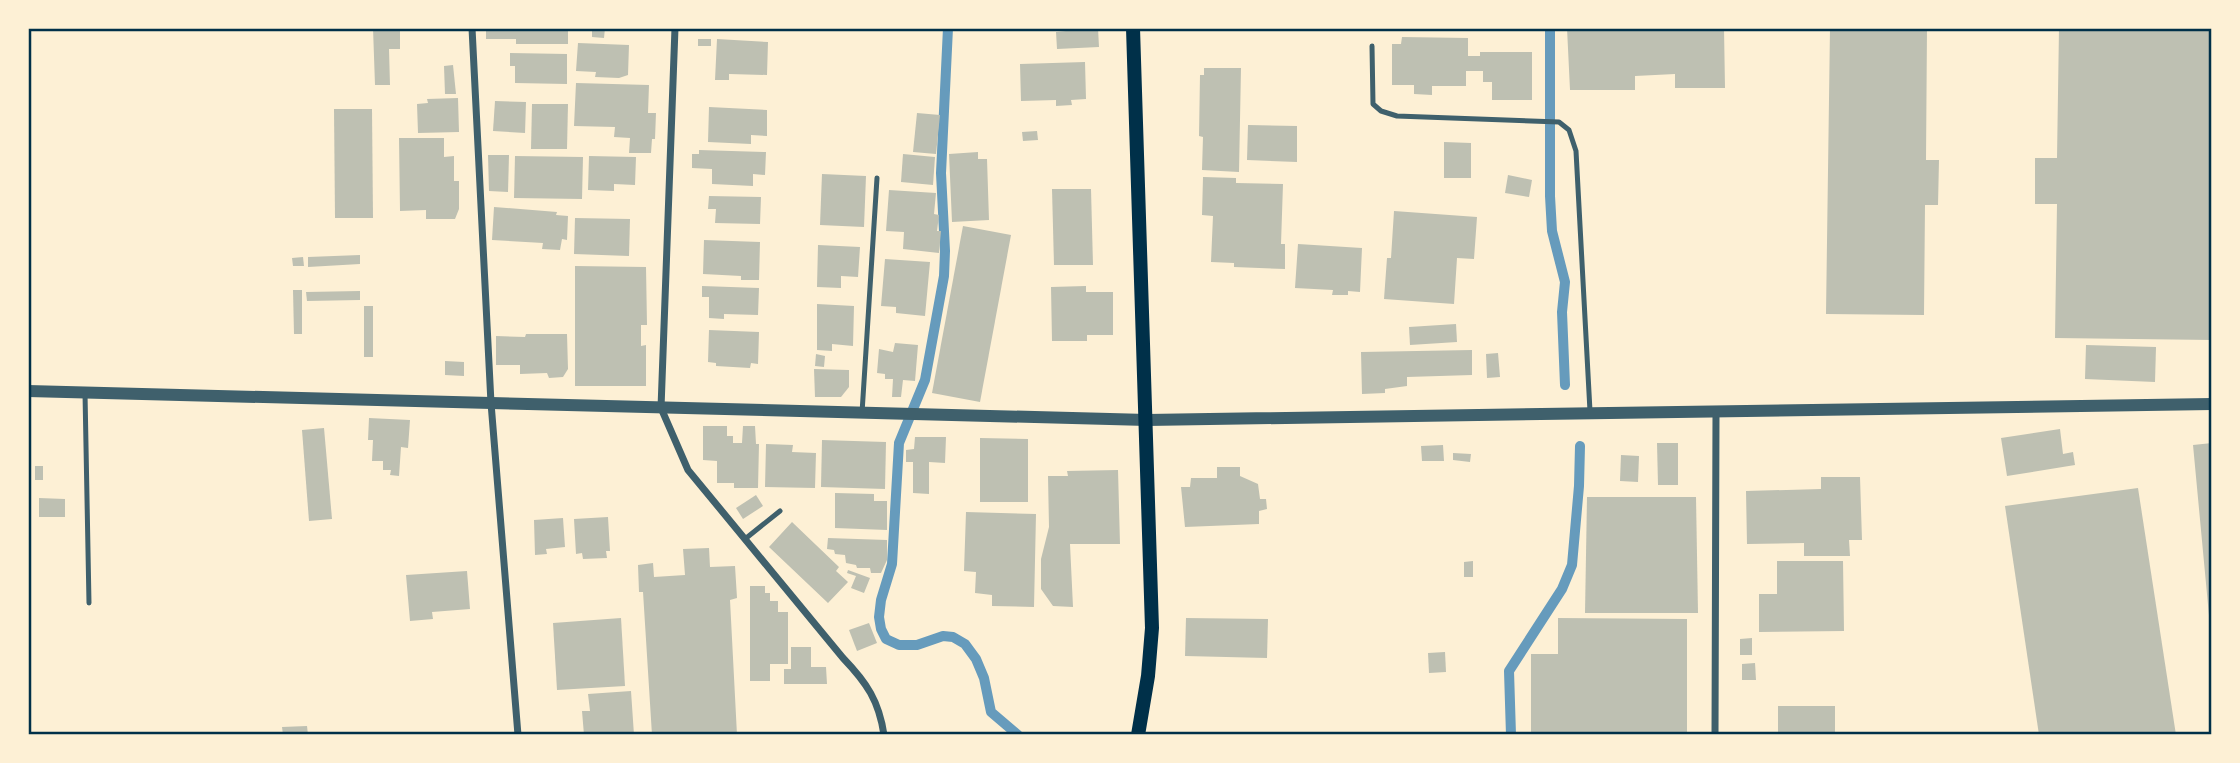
<svg xmlns="http://www.w3.org/2000/svg" width="2240" height="763" viewBox="0 0 2240 763" font-family="Mulish,sans-serif">
<rect width="100%" height="100%" fill="#fdf0d5"/>
<g fill="none" stroke-linecap="round" stroke-linejoin="round">
<g stroke="#669bbc" stroke-width="10">
<path d="M948 28 941 173 945 251 944 276 925 380 899 443 892 564 881 600 879 617 881 629 886 639 899 645H917L943 636 953 637 965 644 976 659 984 678 991 712 1018 735"/>
<path d="M1550 28V196L1552 231 1565 282 1562 312 1565 385"/>
<path d="M1511 735 1509 671 1562 589 1572 565 1579 486 1580 446"/>
</g>
</g>
<g fill="#bec0b2">
<path d="M373 28H400V49H389L390 85H375Z"/>
<path d="M486 28H568V44H516V39H486Z"/>
<path d="M580 28H605L604 38 592 37V31L579 30Z"/>
<path d="M1066 28H1098L1099 47 1057 49 1056 32 1066 31Z"/>
<path d="M1567 28H1724L1725 88H1675V74L1635 76V90H1570Z"/>
<path d="M1830 28H1927L1926 160H1939L1938 205H1925L1924 315 1826 314Z"/>
<path d="M2059 28H2212V340L2055 338 2057 204H2035V158H2057Z"/>
<path d="M1402 37 1468 38V56H1480V52H1532V100H1492V82H1483V71H1466V86H1432V95L1414 94V85H1392V44H1401Z"/>
<rect x="698" y="39" width="13" height="7"/>
<path d="M717 39 768 42 767 75 729 74V80H715Z"/>
<path d="M578 43 629 45 628 75 619 78 595 77 596 72 576 71Z"/>
<path d="M510 53 567 54V84L515 83V66H510Z"/>
<path d="M1085 62 1086 99 1071 100 1072 105 1056 106V100L1021 101 1020 64Z"/>
<path d="M453 65 456 94H445L444 66Z"/>
<path d="M1204 68H1241L1239 172 1202 170 1203 137 1199 136 1200 75H1204Z"/>
<path d="M576 83 649 85 648 113H656L655 139H652L651 153H629L630 138 614 137 615 127 574 126Z"/>
<path d="M458 98 459 132 418 133 417 104 428 103 427 99Z"/>
<path d="M495 101 526 102 525 133 493 131Z"/>
<path d="M532 104H568L567 149H531Z"/>
<path d="M709 107 767 110V136L751 135V144L708 142Z"/>
<path d="M334 109H372L373 218H335Z"/>
<path d="M917 113 940 115 936 154 913 152Z"/>
<path d="M1248 125 1297 126V162L1247 160Z"/>
<path d="M1037 131 1038 140 1023 141 1022 132Z"/>
<path d="M399 138H444V157L454 156V181H459V209L455 219H426V210L400 211Z"/>
<path d="M1444 142 1471 143V178H1444Z"/>
<path d="M699 150 766 152 765 175 753 174V186L712 184V169L692 168V154H699Z"/>
<path d="M978 152V159H987L989 220 952 222 949 154Z"/>
<path d="M903 154 935 157 933 185 901 182Z"/>
<path d="M488 155H509L508 192 489 191Z"/>
<path d="M515 156 583 157 582 199 514 198Z"/>
<path d="M589 156 636 157 635 185 614 184V191L588 190Z"/>
<path d="M822 174 866 176 864 227 820 225Z"/>
<path d="M1508 175 1532 180 1529 197 1505 193Z"/>
<path d="M1203 177 1236 178V183L1283 184 1281 244H1285V269L1234 267V263L1211 262 1213 216 1202 215Z"/>
<path d="M1052 189H1091L1093 265H1054Z"/>
<path d="M889 190 936 193 934 214 939 215 937 231H941L939 253 903 249 904 232 886 231Z"/>
<path d="M709 196 761 197 760 224 715 223 716 209H708Z"/>
<path d="M494 207 557 212 556 215 568 216 567 240 562 239 560 250 542 249 543 243 492 240Z"/>
<path d="M1394 211 1477 217 1474 259 1457 258 1454 304 1384 299 1387 258H1391Z"/>
<path d="M575 218 630 219 629 256 574 254Z"/>
<path d="M963 226 1011 235 980 402 932 393Z"/>
<path d="M704 240 760 242 759 280H741V276L703 274Z"/>
<path d="M1298 244 1362 248 1360 292 1348 291V295H1332L1333 290 1295 288Z"/>
<path d="M818 245 860 247 858 277 841 276V288L817 287Z"/>
<path d="M360 255V264L308 267V257Z"/>
<path d="M303 257 304 266H293L292 258Z"/>
<path d="M885 259 930 262 925 316 896 313V307L881 306Z"/>
<path d="M575 266 646 267 647 325H641V346L646 345V386H575Z"/>
<path d="M702 286 759 288 758 315 724 314V319L709 318V297H702Z"/>
<path d="M1086 286V292H1113V335H1087V341H1052L1051 287Z"/>
<path d="M293 290H302V334H294Z"/>
<path d="M360 291V300L307 301 306 292Z"/>
<path d="M817 304 854 306 853 346 832 344V351L817 350Z"/>
<rect x="364" y="306" width="9" height="51"/>
<path d="M1456 324 1457 342 1410 345 1409 327Z"/>
<path d="M709 330 759 332 758 364 751 363 750 368 716 366V363L708 362Z"/>
<path d="M526 334H567L568 369 563 377 549 378 547 373 520 374V365H496V336L525 337Z"/>
<path d="M895 343 918 345 915 381 903 380 901 397H892L893 379H885V374L877 373 879 349 893 352Z"/>
<path d="M2086 345 2156 347 2155 382 2085 379Z"/>
<path d="M1472 350V375L1407 377V386L1385 389V393L1362 394 1361 352Z"/>
<path d="M1498 353 1500 377 1487 378 1486 354Z"/>
<path d="M816 354 825 356 824 367 815 366Z"/>
<path d="M445 361 464 362V376L445 375Z"/>
<path d="M814 369 849 370V387L841 397H815Z"/>
<path d="M369 418 410 420 408 448 401 447 399 476 390 475 391 470H383V461H372L373 440H368Z"/>
<path d="M703 426H727V436H733V443H742L743 426H755L756 444H759L758 488H734V483H717V461L703 460Z"/>
<path d="M324 428 332 519 309 521 302 430Z"/>
<path d="M2060 429 2063 454 2073 452 2075 465 2007 476 2001 438Z"/>
<path d="M915 437H946L945 463 929 462V494L913 493V462H906V450L914 449Z"/>
<path d="M980 438 1028 439V502H980Z"/>
<path d="M822 440 886 442 885 489 821 487Z"/>
<path d="M1657 443H1678V485H1658Z"/>
<path d="M2212 443V626H2210L2193 445Z"/>
<path d="M766 444 793 445 792 452 816 453 815 488 765 487Z"/>
<path d="M1443 445 1444 461H1422L1421 446Z"/>
<path d="M1453 453 1471 454 1470 462 1453 460Z"/>
<path d="M1621 455 1639 456 1638 482 1620 481Z"/>
<rect x="35" y="466" width="8" height="14"/>
<path d="M1217 467H1240V476L1258 484 1260 499H1266L1267 509 1259 511V524L1185 527 1181 487H1190L1191 478H1217Z"/>
<path d="M1118 470 1120 544H1070L1073 607 1053 606 1041 589V559L1049 527 1048 476H1068L1067 471Z"/>
<path d="M1821 477H1860L1862 540H1849L1850 556H1804V543L1747 544 1746 491 1821 489Z"/>
<path d="M2138 488 2176 735H2039L2005 506Z"/>
<path d="M835 493 874 494V501H887V530L835 528Z"/>
<path d="M756 495 763 506 743 519 736 508Z"/>
<path d="M1587 497H1696L1698 613H1585Z"/>
<path d="M39 498 65 499V517H39Z"/>
<path d="M966 512 1036 514 1034 607 992 606V595L975 593 976 572 964 571Z"/>
<path d="M608 517 610 551H606L607 558 583 559 582 553 576 554 574 519Z"/>
<path d="M563 518 565 547 546 549 547 554 535 555 534 520Z"/>
<path d="M792 522 839 567 836 571 848 582 828 603 769 547Z"/>
<path d="M828 538 887 540V560L881 573H871L870 568H857L856 565 846 563 845 555 835 554 834 550 827 549Z"/>
<path d="M709 548 710 567 735 566 737 598 730 600 737 735H652L643 592H639L638 565 653 563 654 577 685 575 683 549Z"/>
<path d="M1473 561V577H1464V562Z"/>
<path d="M1777 561H1843L1844 631 1759 632V594H1777Z"/>
<path d="M848 570 870 578 864 593 851 588 856 576 847 573Z"/>
<path d="M467 571 470 609 432 612 433 619 410 621 406 575Z"/>
<path d="M750 586H765V593H770V601H778V612H788V664H770V681H750Z"/>
<path d="M621 618 625 686 557 690 553 623Z"/>
<path d="M1186 618 1268 619 1267 658 1185 656Z"/>
<path d="M1558 618 1687 619V735H1531V654H1558Z"/>
<path d="M869 623 877 643 857 651 849 630Z"/>
<path d="M1752 638V655H1740V639Z"/>
<path d="M791 647H811V667H826L827 684H784V669H791Z"/>
<path d="M1445 652 1446 672 1429 673 1428 653Z"/>
<path d="M1755 663 1756 680H1742V664Z"/>
<path d="M631 691 634 735H584L582 711H590L588 694Z"/>
<rect x="1778" y="706" width="57" height="29"/>
<path d="M307 726 308 735H283L282 727Z"/>
</g>
<g fill="none" stroke-linecap="round" stroke-linejoin="round">
<g stroke="#3f606c" stroke-width="5">
<path d="M1372 46 1373 104 1381 111 1397 116 1559 122 1569 130 1576 151 1590 411"/>
<path d="M85 393 89 603"/>
<path d="M862 413 877 178"/>
<path d="M745 539 780 511"/>
</g>
<g stroke="#3f606c" stroke-width="7">
<path d="M472 28 491 403 518 735"/>
<path d="M675 28 661 408 688 470 843 658C867 683 879 701 884 735"/>
<path d="M1715 735 1716 412"/>
</g>
<path stroke="#3f606c" stroke-width="12" d="M28 391 1147 420 2212 404"/>
<path stroke="#003049" stroke-width="14" d="M1133 28 1152 628 1148 676 1138 735"/>
</g>
<rect width="2240" height="763" fill="none" stroke="#fdf0d5" stroke-width="60"/>
<rect x="30" y="30" width="2180" height="703" fill="none" stroke="#003049" stroke-width="2.5"/>
</svg>
